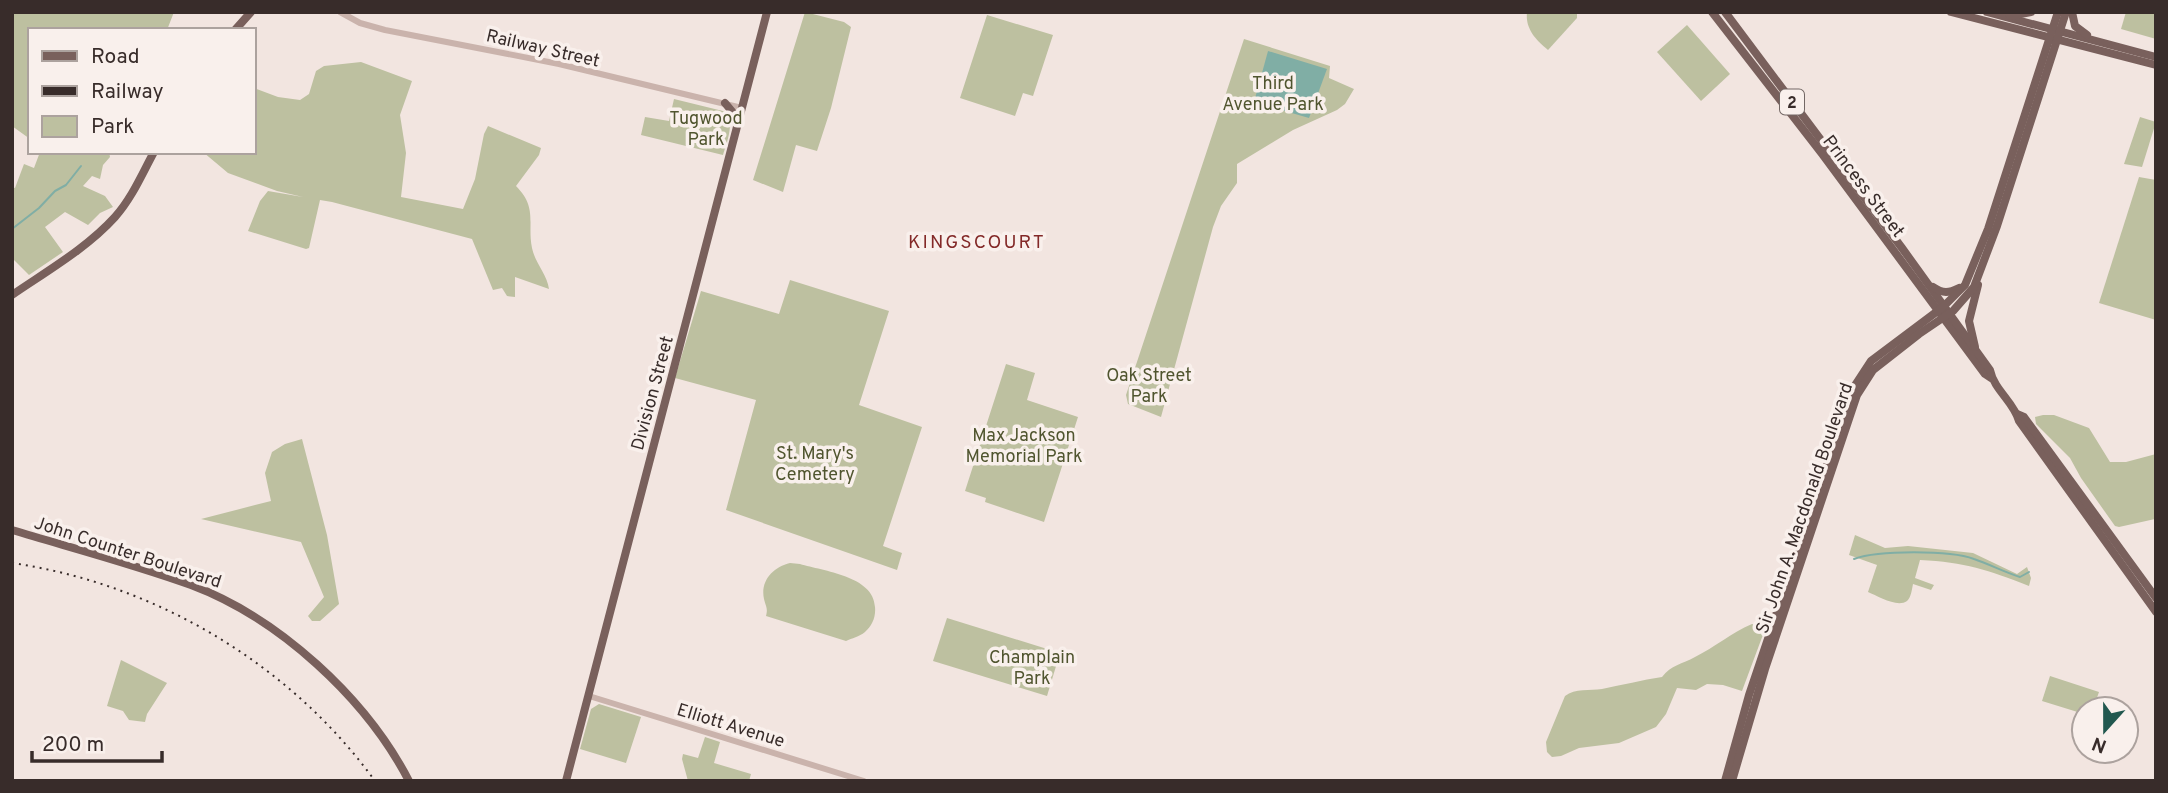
<svg xmlns="http://www.w3.org/2000/svg" width="2168" height="793" viewBox="0 0 2168 793" font-family="Overpass,sans-serif">
<rect width="100%" height="100%" fill="#f2e5e0"/>
<g fill="#bdc0a0">
<path d="M12 12H174L167 30H30V139L12 126Z"/>
<path d="M805 12 844 22 851 27 831 108 817 151 796 145 783 192 753 180Z"/>
<path d="M1527 12H1577V18L1548 50C1536 40 1525 29 1527 12Z"/>
<path d="M2126 12H2156V39L2121 29Z"/>
<path d="M987 15 1053 35 1033 96 1023 93 1015 116 960 98Z"/>
<path d="M1687 25 1730 74 1701 101 1657 52Z"/>
<path d="M1244 39 1330 66 1329 78 1354 89 1345 104 1337 110 1293 130 1237 164V183L1221 206 1213 227 1161 417 1128 404 1126 395Z"/>
<path d="M361 62 412 81 400 115 406 153 401 197 463 209 475 179 484 134 488 126 541 148 539 155 516 186C538 208 527 223 532 248 535 263 547 274 549 289L515 277V297L507 296 502 288 493 290 472 239 332 202 320 200 309 248 306 249 248 231 260 201 268 191 303 197 277 191 228 173 203 152H254V88L278 97 300 100 309 94 316 71 324 66Z"/>
<path d="M674 99 727 112C734 125 727 142 723 155L641 135 645 117 669 121Z"/>
<path d="M2140 117 2156 122 2142 167 2124 164Z"/>
<path d="M40 152H109L110 157 103 165 100 179 92 176 83 186 105 196 113 207 100 213 88 225 65 212 45 227 63 252 29 275 12 258V187L15 188 24 164 34 168Z"/>
<path d="M2139 177 2156 180V320L2099 303Z"/>
<path d="M790 280 889 311 859 405 922 427 883 546 902 553 897 570 726 510 756 400 675 378 701 291 779 314Z"/>
<path d="M1006 364 1035 373 1027 400 1078 417 1044 522 985 502 986 498 965 491Z"/>
<path d="M2043 415H2054L2089 428 2110 462H2126L2156 454 2155 519 2119 527 2115 526 2081 478 2070 458 2036 424 2035 417Z"/>
<path d="M302 439 327 535 339 604 320 621H312L308 616 324 597 301 542 201 519 271 501 265 473 272 452 285 444Z"/>
<path d="M1855 535 1885 548 1908 546 1973 553 2017 574 2027 567 2031 578 2029 586C1988 570 1965 562 1920 560L1915 578 1934 585 1931 590 1913 584C1912 589 1911 598 1907 601 1897 608 1878 596 1868 592L1877 565 1849 555Z"/>
<path d="M790 563 800 564C823 571 874 576 875 607 876 617 872 626 865 632 859 637 852 638 846 641L766 616C768 608 766 607 764 599 760 581 773 567 790 563Z"/>
<path d="M947 618 1060 653 1047 696 933 661Z"/>
<path d="M1752 624 1761 626 1764 632 1742 691 1723 685 1707 684 1696 690 1677 688 1666 714 1656 727 1619 743 1579 748 1561 756 1552 757 1547 752 1546 742 1565 696C1575 688 1590 691 1602 689 1622 685 1642 680 1662 677 1671 665 1682 664 1695 657 1715 647 1731 633 1752 624Z"/>
<path d="M121 660 167 683 147 714 145 722 129 720 123 711 107 706Z"/>
<path d="M2050 676 2099 692 2093 709H2084V714L2042 701Z"/>
<path d="M599 704 641 717 626 763 580 749 591 709Z"/>
<path d="M705 737 720 742 714 763 751 774 749 781H688L682 759 683 754 698 758Z"/>
</g>
<path fill="#80aea5" d="M1268 51 1327 69 1309 118 1254 102Z"/>
<g fill="none" stroke-linecap="round" stroke-linejoin="round">
<g stroke="#80aea5" stroke-width="2">
<path d="M12 229 39 208 55 191 66 185 81 166"/>
<path d="M1854 559C1878 550 1950 550 1974 559 1989 564 2004 572 2020 577L2029 572"/>
</g>
<g stroke="#cab3ac" stroke-width="6">
<path d="M340 12 360 23 385 30 559 64 742 108"/>
<path d="M589 696 864 781"/>
</g>
<g stroke="#79605c" stroke-width="8">
<path d="M1712 12 1823 155 1985 374 1991 378"/>
<path d="M1725 12 1902 248 1990 370C1994 390 2014 402 2019 421L2156 612"/>
<path d="M1951 12 2156 65"/>
<path d="M1987 12 2156 57"/>
<path d="M2072 12 2075 26 2087 35"/>
<path d="M2010 16 2031 12"/>
<path d="M235 30 251 12"/>
<path d="M725 103 735 115 737 121"/>
<path d="M1933 287C1943 294 1949 293 1959 288"/>
<path d="M12 295C47 271 87 248 115 217 132 198 142 174 154 152"/>
<path d="M1975 347 1969 321 1978 285"/>
<path d="M2017 414 2024 417 2156 598"/>
<path d="M12 530C72 548 133 564 191 585 279 618 366 698 409 781"/>
<path d="M566 781 767 12"/>
<path d="M1725 781 1749 695 1852 390 1871 361 1943 307 1965 285 1988 229 2058 12"/>
<path d="M1732 781 1765 669 1857 395 1873 370 1919 334 1953 311 1974 287 1997 226 2066 12"/>
</g>
<path stroke="#382c2a" stroke-width="2" stroke-dasharray="2 5" stroke-linecap="butt" d="M12 563C156 584 290 664 375 781"/>
</g>
<g text-anchor="middle" stroke-width="7" stroke-linejoin="round" paint-order="stroke">
<rect fill="#f9f0ec" stroke="#726764" stroke-width="2" x="1780" y="89.5" width="24" height="25" rx="5"/>
<g font-size="16" font-weight="bold" fill="#382c2a">
<text x="1792" y="108">2</text>
</g>
<g font-size="18" fill="#382c2a" stroke="#f9f0ec">
<text transform="translate(543 48) rotate(13)" y="6">Railway Street</text>
<text transform="translate(1864 186) rotate(53)" y="6">Princess Street</text>
<text transform="translate(652 393) rotate(-75)" y="6">Division Street</text>
<text transform="translate(1804 508) rotate(-71)" y="6">Sir John A. Macdonald Boulevard</text>
<text transform="translate(128 552) rotate(18)" y="6">John Counter Boulevard</text>
<text transform="translate(731 725) rotate(17)" y="6">Elliott Avenue</text>
</g>
<g font-size="18" fill="#50552f" stroke="#f9f0ec">
<text x="1273" y="89">Third<tspan x="1273" dy="21">Avenue Park</tspan></text>
<text x="706" y="124">Tugwood<tspan x="706" dy="21">Park</tspan></text>
<text x="1149" y="381">Oak Street<tspan x="1149" dy="21">Park</tspan></text>
<text x="1024" y="441">Max Jackson<tspan x="1024" dy="21">Memorial Park</tspan></text>
<text x="815" y="459">St. Mary's<tspan x="815" dy="21">Cemetery</tspan></text>
<text x="1032" y="663">Champlain<tspan x="1032" dy="21">Park</tspan></text>
</g>
<g font-size="19" letter-spacing="2" fill="#832928" stroke="#f9f0ec">
<text x="977" y="248">KINGSCOURT</text>
</g>
</g>
<rect width="2168" height="793" fill="none" stroke="#382c2a" stroke-width="28"/>
<rect x="28" y="28" width="228" height="126" fill="#f9f0ec" stroke="#aca29e" stroke-width="2"/>
<rect x="42" y="51" width="35" height="10" fill="#79605c" stroke="#aca29e" stroke-width="2"/>
<text x="91" y="63" font-size="21" fill="#382c2a">Road</text>
<rect x="42" y="86" width="35" height="10" fill="#382c2a" stroke="#aca29e" stroke-width="2"/>
<text x="91" y="98" font-size="21" fill="#382c2a">Railway</text>
<rect x="42" y="116" width="35" height="21" fill="#bdc0a0" stroke="#aca29e" stroke-width="2"/>
<text x="91" y="133" font-size="21" fill="#382c2a">Park</text>
<g transform="translate(2105 730) rotate(201)"><circle r="33" fill="#f9f0ec" stroke="#aca29e" stroke-width="2"/>
<path d="M0-5L12 26L0 18L-12 26Z" fill="#22584f"/>
<text y="-10" font-size="19" font-weight="bold" text-anchor="middle" fill="#382c2a">N</text>
</g>
<path d="M32 751v10h130v-10" fill="none" stroke="#382c2a" stroke-width="3.5"/>
<text x="42" y="751" font-size="21" fill="#382c2a" stroke="#f9f0ec" stroke-width="5" paint-order="stroke">200 m</text>
</svg>
